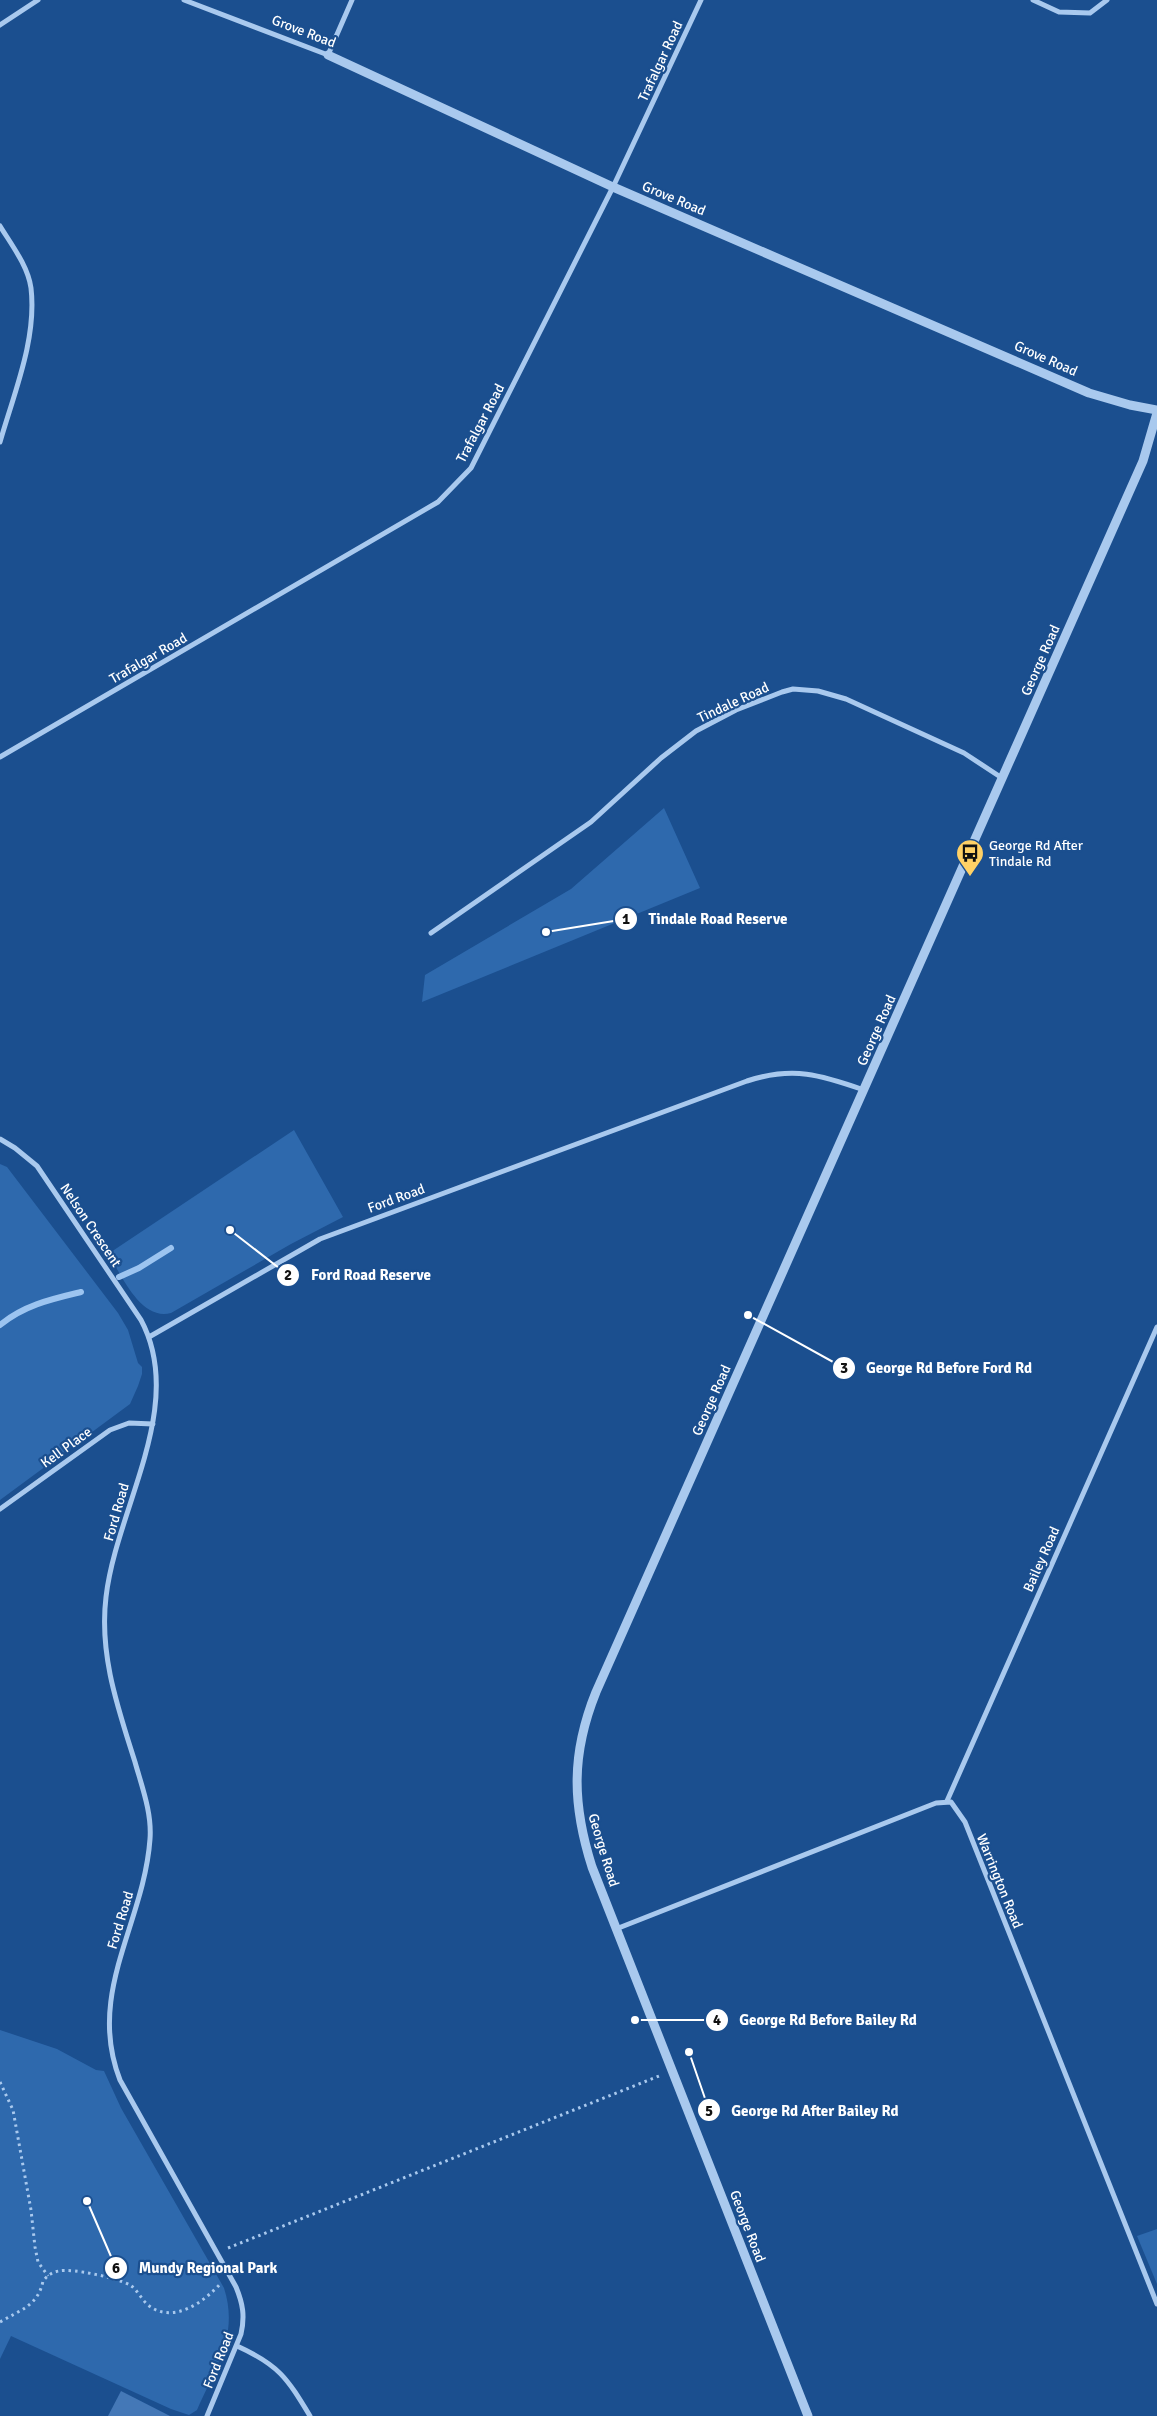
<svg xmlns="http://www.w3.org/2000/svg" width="1157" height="2416" viewBox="0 0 1157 2416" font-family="Signika,sans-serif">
<rect width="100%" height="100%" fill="#1b4f8f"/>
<g fill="#2e69ad">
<path d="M664 808 700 888 422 1002 425 975 571 889Z"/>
<path d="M294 1130 343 1217 291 1244 171 1313C140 1321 122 1275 108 1254Z"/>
<path d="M0 1164 7 1167 118 1313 128 1330 138 1363 142 1367V1374L138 1386 130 1404 0 1500Z"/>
<path d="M0 2030 57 2049 96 2070 104 2071 121 2108 224 2288C239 2335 216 2367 197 2410L189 2415 171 2409 11 2336 0 2359Z"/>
<path d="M1157 2229V2284L1137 2236Z"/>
</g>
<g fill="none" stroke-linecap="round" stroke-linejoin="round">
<g stroke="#9cc4f0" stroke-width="6">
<path d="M119 1277 139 1268 171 1248"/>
<path d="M0 1325C24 1305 52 1299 81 1292"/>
</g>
</g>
<path fill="#4478b7" d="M121 2391 170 2416H108Z"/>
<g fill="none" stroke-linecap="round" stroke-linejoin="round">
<g stroke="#a9c9ee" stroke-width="3" stroke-dasharray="2.5 4" stroke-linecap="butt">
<path d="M0 2082 13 2110 31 2210 35 2247 38 2262 48 2276"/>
<path d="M228 2248 659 2076"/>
<path d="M0 2322C20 2310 38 2306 43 2281 47 2276 52 2272 59 2271 72 2268 118 2278 130 2285 137 2289 141 2299 148 2305 173 2325 204 2302 221 2283"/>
</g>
<g stroke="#a9c9ee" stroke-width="5">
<path d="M184 0 328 55 352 0"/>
<path d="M1033 0 1059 12 1090 13 1107 0"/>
<path d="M0 25 38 0"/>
<path d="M0 226C11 244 28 266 31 288 37 339 14 393 0 442"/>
<path d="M0 757 438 502 471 468 613 187 701 0"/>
<path d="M431 933 591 822 661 758 696 731 736 710 782 692 793 689 818 691 846 699 964 753 1002 778"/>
<path d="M0 1139 15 1148 37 1166 141 1320C187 1406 116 1509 106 1597 99 1655 118 1708 135 1762 142 1787 152 1813 150 1839 144 1924 86 1993 120 2080L236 2287C243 2304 245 2316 241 2334L207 2416"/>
<path d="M149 1337 320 1239 747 1081C793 1066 821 1075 864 1090"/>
<path d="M0 1509 110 1430 129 1423 153 1424"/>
<path d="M947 1801 1157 1327"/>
<path d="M616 1929 936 1803 951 1802 965 1822 1157 2304"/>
<path d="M237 2346C279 2365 287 2378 310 2416"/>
</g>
<g stroke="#a9c9ee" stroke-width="9">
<path d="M328 55 613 187 1089 393 1130 405 1157 410"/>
<path d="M808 2416 592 1867C572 1804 571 1754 596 1692L1143 461 1157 413"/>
</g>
</g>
<defs>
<g id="bus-pin" transform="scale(1.4375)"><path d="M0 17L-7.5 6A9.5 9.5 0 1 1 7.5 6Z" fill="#ffd166" stroke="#1b4f8f"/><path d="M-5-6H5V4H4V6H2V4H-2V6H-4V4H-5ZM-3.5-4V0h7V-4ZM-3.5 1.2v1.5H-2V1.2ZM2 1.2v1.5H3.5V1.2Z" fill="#111"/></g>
</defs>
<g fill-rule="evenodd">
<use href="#bus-pin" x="970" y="853"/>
</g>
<g text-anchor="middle" stroke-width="4.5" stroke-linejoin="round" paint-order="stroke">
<g font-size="14" fill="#fff" stroke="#1b4f8f">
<text transform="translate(304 31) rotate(21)" y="5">Grove Road</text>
<text transform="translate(660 61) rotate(-65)" y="5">Trafalgar Road</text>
<text transform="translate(674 198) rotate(23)" y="5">Grove Road</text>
<text transform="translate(1046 358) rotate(24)" y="5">Grove Road</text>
<text transform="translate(480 423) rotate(-62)" y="5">Trafalgar Road</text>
<text transform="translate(148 658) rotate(-30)" y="5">Trafalgar Road</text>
<text transform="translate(1040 660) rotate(-66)" y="5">George Road</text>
<text transform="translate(733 702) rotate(-25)" y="5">Tindale Road</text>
<text transform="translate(876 1030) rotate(-66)" y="5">George Road</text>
<text transform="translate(396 1198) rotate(-20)" y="5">Ford Road</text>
<text transform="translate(91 1225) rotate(56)" y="5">Nelson Crescent</text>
<text transform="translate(711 1400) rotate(-66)" y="5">George Road</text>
<text transform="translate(66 1447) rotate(-36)" y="5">Kell Place</text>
<text transform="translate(116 1512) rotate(-74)" y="5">Ford Road</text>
<text transform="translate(1041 1559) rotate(-66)" y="5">Bailey Road</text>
<text transform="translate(604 1850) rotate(73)" y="5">George Road</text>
<text transform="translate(1000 1881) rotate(68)" y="5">Warrington Road</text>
<text transform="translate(120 1920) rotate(-73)" y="5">Ford Road</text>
<text transform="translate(748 2226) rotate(69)" y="5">George Road</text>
<text transform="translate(218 2360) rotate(-68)" y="5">Ford Road</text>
</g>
<g font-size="14" fill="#fff" stroke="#1b4f8f" text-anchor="start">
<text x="989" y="850">George Rd After<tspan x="989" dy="16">Tindale Rd</tspan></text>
</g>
</g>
<path fill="none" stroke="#fff" stroke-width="2" d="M546 932L626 919M230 1230L288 1275M748 1315L844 1368M635 2020L717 2020M689 2052L709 2110M87 2201L116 2268"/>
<g fill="#fff" stroke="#1b4f8f" stroke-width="2">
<circle cx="546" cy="932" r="5"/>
<circle cx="230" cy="1230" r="5"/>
<circle cx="748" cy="1315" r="5"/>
<circle cx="635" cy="2020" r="5"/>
<circle cx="689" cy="2052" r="5"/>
<circle cx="87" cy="2201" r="5"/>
<circle cx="626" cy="919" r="12"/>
<circle cx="288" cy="1275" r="12"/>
<circle cx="844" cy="1368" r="12"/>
<circle cx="717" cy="2020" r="12"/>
<circle cx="709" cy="2110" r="12"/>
<circle cx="116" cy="2268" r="12"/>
</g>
<g font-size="15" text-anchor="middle" font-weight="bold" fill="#111">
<text x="626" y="924">1</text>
<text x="288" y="1280">2</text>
<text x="844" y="1373">3</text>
<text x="717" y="2025">4</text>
<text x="709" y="2116">5</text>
<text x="116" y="2273">6</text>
</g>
<g font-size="15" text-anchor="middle" font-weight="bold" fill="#fff" stroke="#1b4f8f" stroke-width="4.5" stroke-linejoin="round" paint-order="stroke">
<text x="718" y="924">Tindale Road Reserve</text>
<text x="371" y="1280">Ford Road Reserve</text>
<text x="949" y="1373">George Rd Before Ford Rd</text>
<text x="828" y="2025">George Rd Before Bailey Rd</text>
<text x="815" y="2116">George Rd After Bailey Rd</text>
<text x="208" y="2273">Mundy Regional Park</text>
</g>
</svg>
